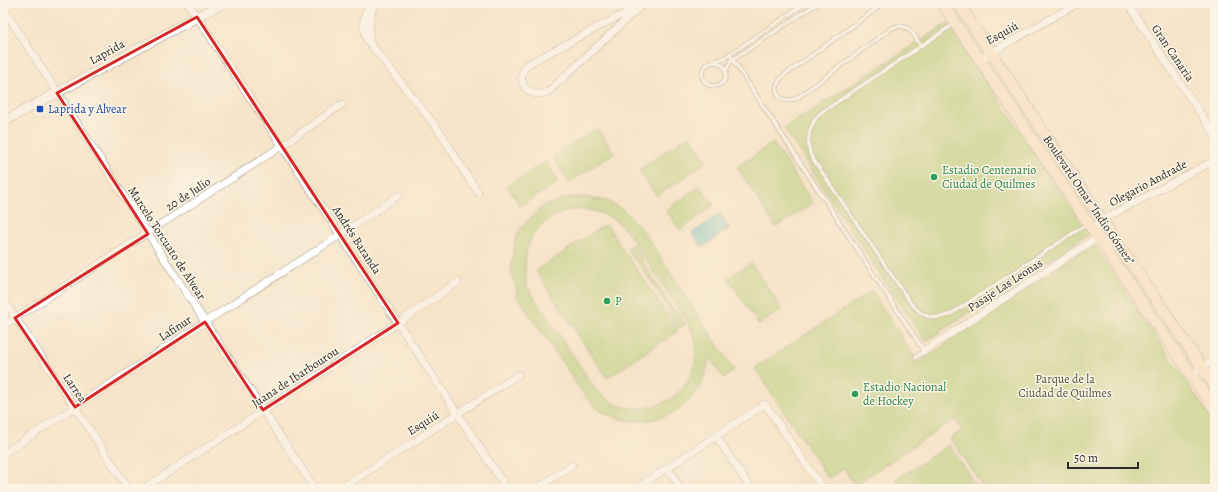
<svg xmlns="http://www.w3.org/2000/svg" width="1218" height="492" viewBox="0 0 1218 492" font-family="Alegreya,serif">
<rect width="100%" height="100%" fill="#fcf5e5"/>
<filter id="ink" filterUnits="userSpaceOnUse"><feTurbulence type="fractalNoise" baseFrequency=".025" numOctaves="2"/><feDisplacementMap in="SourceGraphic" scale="8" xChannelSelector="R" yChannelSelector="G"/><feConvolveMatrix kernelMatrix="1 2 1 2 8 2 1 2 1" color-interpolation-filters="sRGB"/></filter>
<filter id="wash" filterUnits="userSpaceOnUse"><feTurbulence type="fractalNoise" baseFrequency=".012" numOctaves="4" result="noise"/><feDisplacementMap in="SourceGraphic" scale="16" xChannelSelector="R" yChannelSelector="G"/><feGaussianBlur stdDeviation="0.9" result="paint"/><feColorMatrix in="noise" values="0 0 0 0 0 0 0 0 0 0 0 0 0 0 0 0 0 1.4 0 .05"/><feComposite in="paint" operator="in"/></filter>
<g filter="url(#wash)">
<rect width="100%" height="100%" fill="#f5e4c9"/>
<g fill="#afce75" stroke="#6d7c50" fill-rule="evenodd">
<path d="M948 23 1089 234 926 341 885 282 784 128Z"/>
<path d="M597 128 614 153 569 182 553 157Z"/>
<path d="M689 135 707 161 657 196 639 170Z"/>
<path d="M773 143 813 203 776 227 737 167Z"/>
<path d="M546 162 558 182 520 206 507 186Z"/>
<path d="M700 186 714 205 680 230 666 210Z"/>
<path d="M583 197 607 201 623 210 641 228 734 370 724 378 709 357C707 370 703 382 695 394 675 421 632 429 603 412 595 407 589 400 583 393L518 297 511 269 515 242 519 231 537 211 545 205 555 202 567 198ZM572 210C596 208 613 215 629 234 643 255 657 276 671 297 680 311 691 324 695 340 704 383 663 418 621 406 610 403 602 396 594 387L527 287C520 249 531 219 572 210Z"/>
<path d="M606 224 678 331 607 378 536 271Z"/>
<path d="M633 244 642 258 641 260 674 311H676L685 324 679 328 670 314 672 313 638 262H636L627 248Z"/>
<path d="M1093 244 1215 424V489H982L984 488 950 438 962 430 955 419 854 485 844 468 828 478 755 368 872 291 918 363Z"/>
<path d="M751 263 782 309 759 325 728 278Z"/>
<path d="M949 445 976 486 971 489H901L895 480Z"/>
</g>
<path fill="#4dbac6" stroke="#3c7278" d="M720 214 730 228 702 247 692 233Z"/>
</g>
<g filter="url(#ink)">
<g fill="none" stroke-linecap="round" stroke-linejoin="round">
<g stroke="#90887a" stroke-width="5">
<g id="service">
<path d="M881 3 876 9 783 76C769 90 780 106 797 98L892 28C907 21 914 34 920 45"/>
<path d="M954 24 819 114C809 126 806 141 811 156L910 302C922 317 932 321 951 314L1087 224"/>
<path d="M729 54 924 351 915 358"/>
<path d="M716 61 726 57 806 3"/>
<circle cx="714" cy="74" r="12"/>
<path d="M726 70 731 61 818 3"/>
</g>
</g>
<g stroke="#90887a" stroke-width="8">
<g id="minor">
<path d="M188 3 507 489"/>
<path d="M373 3C361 13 362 28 368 41L441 133 467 176 478 192"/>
<path d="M644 3 548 92C526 101 512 76 530 63L644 3"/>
<path d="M1127 3 1215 135"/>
<path d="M3 8 205 322 315 489"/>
<path d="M369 39 370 19 374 3"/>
<path d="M980 59 1078 3"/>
<path d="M1092 229 1102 220 1215 160"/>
<path d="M3 299 129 489"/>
<path d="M3 326 282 146 342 104"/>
<path d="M924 351 1098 237"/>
<path d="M1191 375 1215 359"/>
<path d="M716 436 751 489"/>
<path d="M3 454 205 322 340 235 399 195"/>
<path d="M668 468 681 489"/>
<path d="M143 489 398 323 458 282"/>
<path d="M340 489 518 375"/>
<path d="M536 489 572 465"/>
<path d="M635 489 765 404 823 489"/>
</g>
</g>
<g stroke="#90887a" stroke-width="10">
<path id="tertiary" d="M3 122 223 3"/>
</g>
<g stroke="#90887a" stroke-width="12">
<g id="secondary">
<path d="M942 3 1088 223 1215 410"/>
<path d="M958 3 1102 220 1215 386"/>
</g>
</g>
<use href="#service" stroke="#fff" stroke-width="3.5"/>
<use href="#minor" stroke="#fff" stroke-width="7"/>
<use href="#tertiary" stroke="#fff" stroke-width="9"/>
<use href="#secondary" stroke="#fbe5cf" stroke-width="11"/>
</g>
</g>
<path d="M0 0H1218V492H0ZM197 17 398 323 263 410 205 322 75 407 15 318 148 234 57 93Z" fill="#f5e4c9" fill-opacity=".55" fill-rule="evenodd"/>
<path fill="none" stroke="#d62828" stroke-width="3" stroke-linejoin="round" d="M197 17 398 323 263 410 205 322 75 407 15 318 148 234 57 93Z"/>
<rect fill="#1a4fb4" stroke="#fcf5e5" stroke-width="1.5" x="36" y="105" width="8" height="8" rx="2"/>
<g fill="#2e9e5b" stroke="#fcf5e5" stroke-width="1.5">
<circle cx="934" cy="177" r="4"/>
<circle cx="607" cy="301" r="4"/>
<circle cx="855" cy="394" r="4"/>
</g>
<g text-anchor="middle" stroke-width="3" stroke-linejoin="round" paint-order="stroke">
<g font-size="12" fill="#2b2b2b" stroke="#fcf5e5">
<text transform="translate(1002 33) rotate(-29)" y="4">Esquiú</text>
<text transform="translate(107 52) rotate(-29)" y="4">Laprida</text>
<text transform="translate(1173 53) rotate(56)" y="4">Gran Canaria</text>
<text transform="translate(1148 183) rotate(-28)" y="4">Olegario Andrade</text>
<text transform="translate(188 194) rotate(-33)" y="4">20 de Julio</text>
<text transform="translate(1089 200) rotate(56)" y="4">Boulevard Omar "Indio Gómez"</text>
<text transform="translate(357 240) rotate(57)" y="4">Andrés Baranda</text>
<text transform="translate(167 243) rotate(57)" y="4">Marcelo Torcuato de Alvear</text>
<text transform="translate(1005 285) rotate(-33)" y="4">Pasaje Las Leonas</text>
<text transform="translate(175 328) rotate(-33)" y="4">Lafinur</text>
<text transform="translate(295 377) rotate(-33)" y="4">Juana de Ibarbourou</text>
<text transform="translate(75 388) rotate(56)" y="4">Larrea</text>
<text transform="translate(423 423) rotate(-32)" y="4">Esquiú</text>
</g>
<g font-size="12" fill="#164399" stroke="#fcf5e5" text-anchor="start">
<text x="48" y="113">Laprida y Alvear</text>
</g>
<g font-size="12" fill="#27864d" stroke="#fcf5e5" text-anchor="start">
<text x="942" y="174">Estadio Centenario<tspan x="942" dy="14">Ciudad de Quilmes</tspan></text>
<text x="615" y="305">P</text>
<text x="863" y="391">Estadio Nacional<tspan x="863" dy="14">de Hockey</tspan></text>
</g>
<g font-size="12" fill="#4c543e" stroke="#fcf5e5">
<text x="1065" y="383">Parque de la<tspan x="1065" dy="14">Ciudad de Quilmes</tspan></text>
</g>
</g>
<rect width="1218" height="492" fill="none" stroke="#fcf5e5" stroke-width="16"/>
<path d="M1068 462v6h70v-6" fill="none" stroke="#2b2b2b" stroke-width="2"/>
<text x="1074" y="462" font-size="12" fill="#2b2b2b" stroke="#fcf5e5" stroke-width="3" paint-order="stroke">50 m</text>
</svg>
